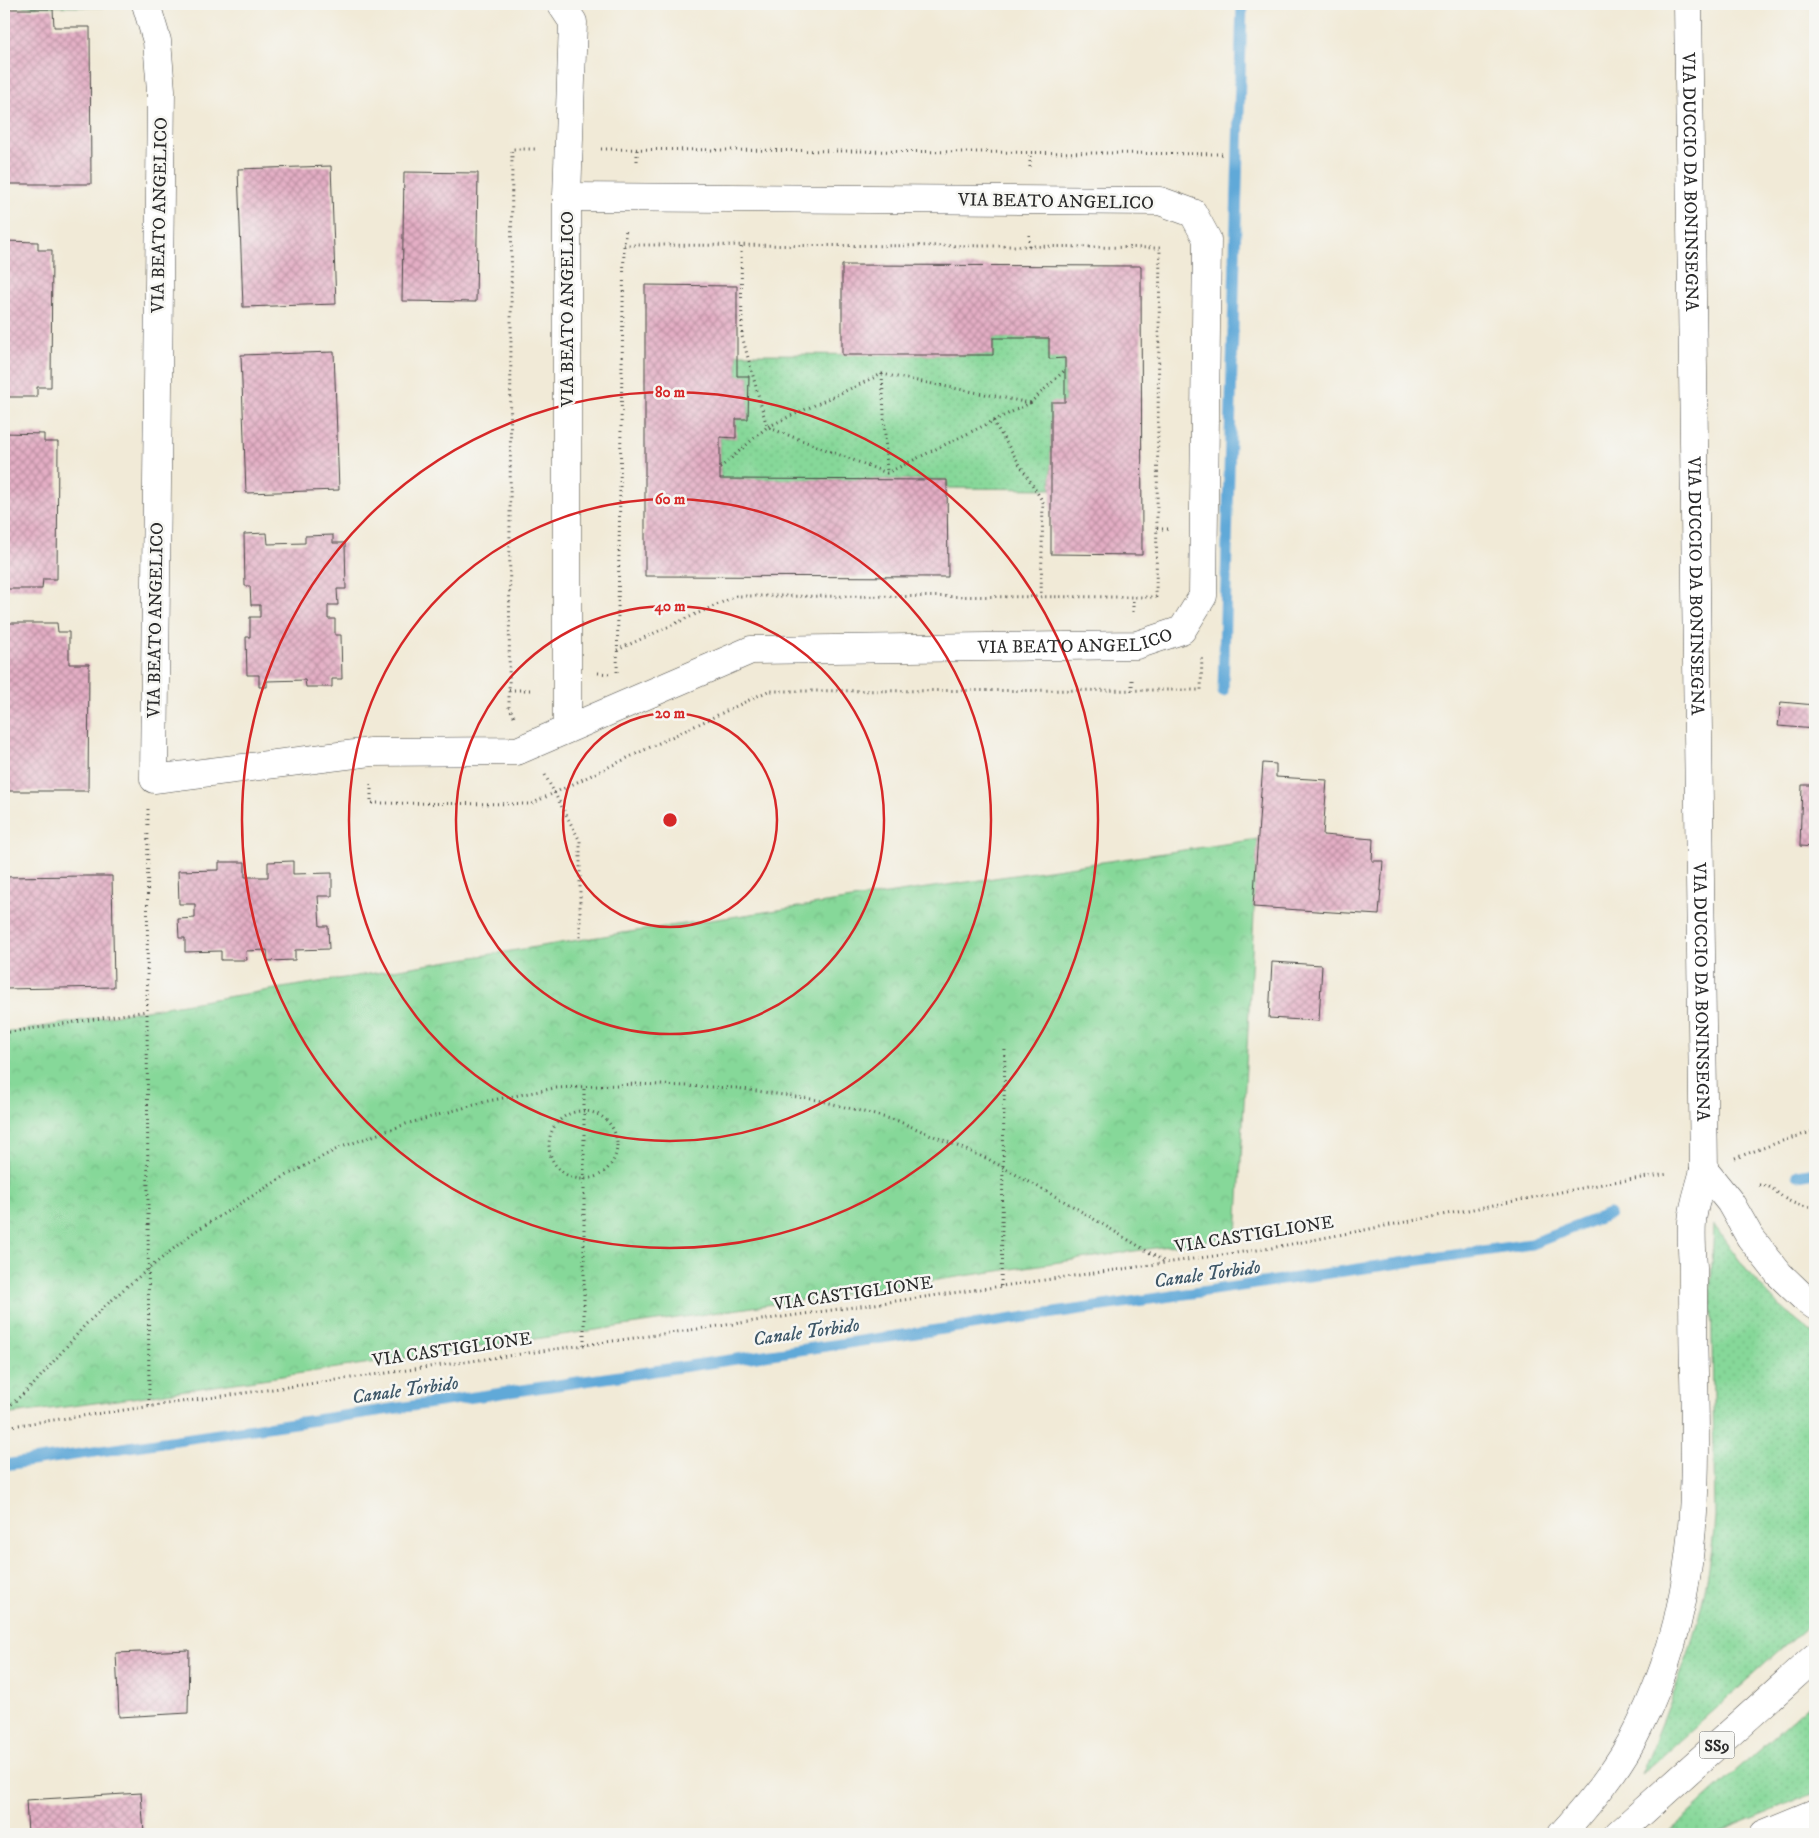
<svg xmlns="http://www.w3.org/2000/svg" width="1819" height="1838" viewBox="0 0 1819 1838" font-family="'IM FELL DW Pica',serif">
<defs>
<pattern id="grass-dots" width="8" height="8" patternUnits="userSpaceOnUse" patternTransform="scale(1.25)"><rect width="8" height="8" fill="#86d899"/><path d="M2 2h.1M6 6h.1" fill="none" stroke="#74ba84" stroke-width="1.8" stroke-linecap="round"/></pattern>
<pattern id="park-crowns" width="20" height="18" patternUnits="userSpaceOnUse" patternTransform="scale(1.25)"><rect width="20" height="18" fill="#86d899"/><path d="M2 6a3 3 0 1 1 6 0M12 15a3 3 0 1 1 6 0" fill="none" stroke="#74ba84"/></pattern>
<pattern id="building-cross-hatch" width="8" height="8" patternUnits="userSpaceOnUse" patternTransform="scale(1.25)"><rect width="8" height="8" fill="#e4aec5"/><path d="M0 0l8 8M0 8l8-8" fill="none" stroke="#b98ea0"/></pattern>
</defs>
<rect width="100%" height="100%" fill="#f6f6f2"/>
<filter id="ink" filterUnits="userSpaceOnUse"><feTurbulence type="fractalNoise" baseFrequency=".02" numOctaves="2"/><feDisplacementMap in="SourceGraphic" scale="10" xChannelSelector="R" yChannelSelector="G"/><feConvolveMatrix kernelMatrix="1 2 1 2 8 2 1 2 1" color-interpolation-filters="sRGB"/></filter>
<filter id="wash" filterUnits="userSpaceOnUse"><feTurbulence type="fractalNoise" baseFrequency=".0096" numOctaves="4" result="noise"/><feDisplacementMap in="SourceGraphic" scale="20" xChannelSelector="R" yChannelSelector="G"/><feGaussianBlur stdDeviation="1.12" result="paint"/><feColorMatrix in="noise" values="0 0 0 0 0 0 0 0 0 0 0 0 0 0 0 0 0 1.4 0 .05"/><feComposite in="paint" operator="in"/></filter>
<g filter="url(#wash)">
<rect width="100%" height="100%" fill="#f1ead7"/>
<g fill="url(#grass-dots)" stroke="#588262">
<path d="M4 4H101L103 7 4 6Z"/>
<path d="M993 338H1049V358H1065V402L1051 403V489L948 488 947 480 720 479V437L735 438 736 419H748L749 376H737V354L993 355Z"/>
<path d="M1714 1225 1748 1272 1776 1303 1815 1335V1619L1641 1775C1657 1735 1674 1695 1688 1654 1702 1610 1712 1563 1715 1516L1711 1282Z"/>
<path d="M1815 1699V1793L1713 1834H1666Z"/>
</g>
<path fill="url(#park-crowns)" stroke="#588262" d="M1258 839 1237 1236 132 1398 4 1415V1033L616 934Z"/>
<g fill="none" stroke-linecap="round" stroke-linejoin="round">
<g stroke="#61a9d8" stroke-width="11">
<path d="M1223 691 1242 4"/>
<path d="M1798 1175 1815 1172"/>
<path d="M4 1465 1531 1244 1609 1214"/>
</g>
</g>
<g id="blocks">
<g fill="url(#building-cross-hatch)">
<path d="M4 9H53L54 27H90L91 184H4Z"/>
<path d="M331 166 336 304 243 307 238 169Z"/>
<path d="M404 172 478 173 476 302 402 301Z"/>
<path d="M4 241 38 242V250H52L51 387H37V397H4Z"/>
<path d="M842 265 1141 266 1142 555 1051 554V402H1065V358L1049 359V338H993V355H842Z"/>
<path d="M645 285 737 286V376H749L748 419H736V438L720 437V479L947 480 948 577 645 576Z"/>
<path d="M334 352 339 490 246 493 241 355Z"/>
<path d="M4 433 44 434V442H58L57 579H43L42 589H4Z"/>
<path d="M267 533 268 544 305 543V536L333 535V543H345L346 589H337L338 605H328V619H335V635H341L342 679H332V687H306L305 680 267 681V687H259V675H247L246 637H250V617H260V605H251L250 586H245L244 534Z"/>
<path d="M4 623H57L58 632H69V664H89L88 791H4Z"/>
<path d="M1781 702 1815 705V729L1778 726Z"/>
<path d="M1263 763 1276 764V777L1327 780 1323 835 1373 839 1372 861H1383L1379 915 1253 907Z"/>
<path d="M1802 785H1815V847L1800 846Z"/>
<path d="M293 861V874L332 873V896H318L320 926H328L329 949 295 950V960L268 961 267 950 246 951 247 960H221V951L185 952V938H179L178 919 195 918V904H179L178 871 219 870V862H245V877H268V862Z"/>
<path d="M86 876H112L114 987 4 989V877Z"/>
<path d="M1272 962 1322 965 1319 1021 1269 1018Z"/>
<path d="M189 1650 188 1713 119 1717 116 1653Z"/>
<path d="M141 1793 144 1834H28L26 1800Z"/>
</g>
</g>
</g>
<g filter="url(#ink)">
<use href="#blocks" fill-opacity="0" stroke="#494845" stroke-width="1"/>
<g fill="none" stroke-linecap="round" stroke-linejoin="round">
<g stroke="#494845" stroke-width="29">
<g id="minor">
<path id="s1" d="M146 4 157 41 161 90 154 779 371 752 517 751 751 650 1137 645 1182 630 1203 596 1207 239 1193 213 1160 201 567 197V729"/>
<path d="M561 4 573 22 567 197"/>
<path id="s2" d="M1688 4 1704 1170"/>
</g>
</g>
<g stroke="#494845" stroke-width="29">
<g id="major">
<path d="M1704 1170 1730 1202 1750 1237 1779 1274 1803 1297 1815 1306"/>
<path d="M1562 1834C1591 1801 1620 1767 1639 1727 1697 1612 1697 1498 1694 1373 1693 1337 1693 1302 1693 1267 1692 1252 1691 1236 1692 1222 1693 1205 1700 1187 1704 1170"/>
<path d="M1618 1834 1815 1657"/>
<path d="M1764 1834 1815 1813"/>
</g>
</g>
<g stroke="#494845" stroke-width="3" stroke-dasharray="1 4" stroke-linecap="butt">
<path d="M601 149 1223 154"/>
<path d="M637 150V166"/>
<path d="M1030 167V153"/>
<path d="M1029 246V231"/>
<path d="M882 374 887 473"/>
<path d="M1030 403 1065 370"/>
<path d="M993 421 1043 502 1041 597"/>
<path d="M720 468 767 427 887 473 1030 403 882 374 767 427 742 336 741 245"/>
<path d="M1157 529H1171"/>
<path d="M1133 612V597"/>
<path d="M617 650 736 596 1156 597 1160 248 1029 246 624 245"/>
<path d="M617 672 624 245 626 229"/>
<path d="M598 673 612 674"/>
<path d="M509 690H534"/>
<path d="M1132 691V678"/>
<path d="M514 716 509 707 512 149H537"/>
<path d="M545 775 580 841V940"/>
<path d="M371 784V803L531 804 768 691 1201 690 1202 655"/>
<path d="M148 809 147 1011 149 1406"/>
<path d="M4 1033 147 1011"/>
<circle cx="583" cy="1145" r="34"/>
<path d="M1735 1158 1785 1140 1815 1131"/>
<path d="M1759 1185C1773 1186 1773 1190 1784 1198 1793 1204 1804 1207 1815 1208"/>
<path d="M1001 1286 1005 1046"/>
<path d="M584 1345V1087"/>
<path d="M4 1411 34 1384 86 1324 125 1288 194 1232 280 1179 339 1148 406 1124 488 1101 555 1088 636 1084 736 1088 818 1100 898 1121 988 1159 1069 1204 1165 1262"/>
<path d="M4 1427 1271 1248 1613 1182 1669 1174"/>
</g>
<use href="#minor" stroke="#fff" stroke-width="28"/>
<use href="#major" stroke="#fff" stroke-width="28"/>
</g>
</g>
<g fill="none" stroke="#d62828" stroke-width="2.5">
<circle cx="670" cy="820" r="107"/>
<circle cx="670" cy="820" r="214"/>
<circle cx="670" cy="820" r="321"/>
<circle cx="670" cy="820" r="428"/>
</g>
<g text-anchor="middle" stroke-width="5" stroke-linejoin="round" paint-order="stroke">
<rect fill="#f6f6f2" stroke="#686867" stroke-width="1" x="1699.5" y="1731.5" width="35" height="27" rx="4"/>
<g font-size="16" font-weight="bold" fill="#2b2b2b">
<text x="1717" y="1751">SS9</text>
</g>
<g font-size="18" fill="#2b2b2b" stroke="#f6f6f2">
<text dy="6" stroke="none"><textPath href="#s2" startOffset="178">VIA DUCCIO DA BONINSEGNA</textPath></text>
<text transform="translate(1056 201) rotate(1)" y="6">VIA BEATO ANGELICO</text>
<text transform="translate(159 215) rotate(-89)" y="6">VIA BEATO ANGELICO</text>
<text transform="translate(567 309) rotate(-90)" y="6">VIA BEATO ANGELICO</text>
<text dy="6" stroke="none"><textPath href="#s2" startOffset="582">VIA DUCCIO DA BONINSEGNA</textPath></text>
<text transform="translate(155 620) rotate(-89)" y="6">VIA BEATO ANGELICO</text>
<text dy="6" stroke="none"><textPath href="#s1" startOffset="1721">VIA BEATO ANGELICO</textPath></text>
<text dy="6" stroke="none"><textPath href="#s2" startOffset="988">VIA DUCCIO DA BONINSEGNA</textPath></text>
<text transform="translate(1254 1234) rotate(-9)" y="6">VIA CASTIGLIONE</text>
<text transform="translate(853 1293) rotate(-8)" y="6">VIA CASTIGLIONE</text>
<text transform="translate(452 1349) rotate(-8)" y="6">VIA CASTIGLIONE</text>
</g>
<g font-size="19" font-style="italic" fill="#3e5768" stroke="#f6f6f2">
<text transform="translate(1207 1273) rotate(-8)" y="7">Canale Torbido</text>
<text transform="translate(806 1331) rotate(-8)" y="7">Canale Torbido</text>
<text transform="translate(405 1389) rotate(-8)" y="7">Canale Torbido</text>
</g>
</g>
<circle cx="670" cy="820" r="8" fill="#d62828" stroke="#f6f6f2" stroke-width="2.5"/>
<g font-size="15" text-anchor="middle" font-weight="bold" fill="#d62828" stroke="#f6f6f2" stroke-width="5" stroke-linejoin="round" paint-order="stroke">
<text x="670" y="397">80 m</text>
<text x="670" y="504">60 m</text>
<text x="670" y="611">40 m</text>
<text x="670" y="718">20 m</text>
</g>
<rect width="1819" height="1838" fill="none" stroke="#f6f6f2" stroke-width="20"/>
</svg>
